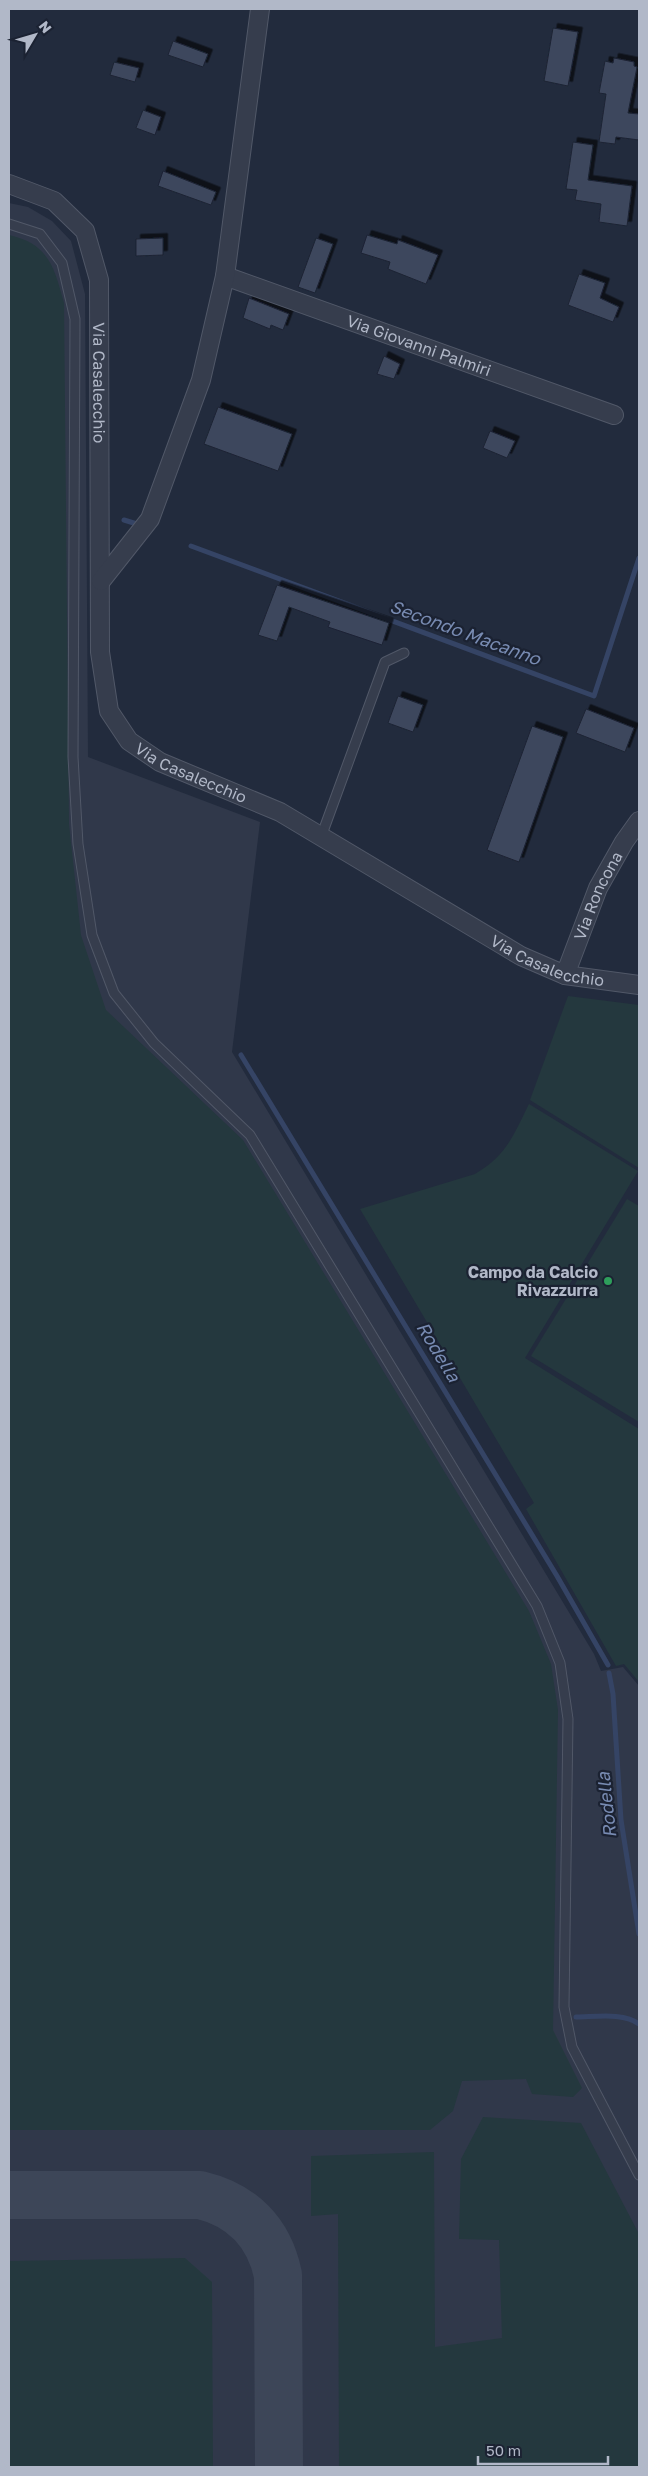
<svg xmlns="http://www.w3.org/2000/svg" width="648" height="2476" viewBox="0 0 648 2476" font-family="'Golos Text',sans-serif">
<defs>
<filter id="shadow"><feDropShadow dx="4.5" dy="-4.5" stdDeviation="0" flood-color="#0009"/></filter>
</defs>
<rect width="100%" height="100%" fill="#222b3d"/>
<path fill="#30384a" d="M9 203 28 207 52 221 71 241 85 294 88 757 260 822 232 1052 594 1654 601 1671 623 1667 639 1686V2467H9Z"/>
<g fill="#24383e">
<path d="M9 235C49 244 54 267 64 303L69 824 81 935 106 1010 243 1140 529 1611 551 1664 558 1710 553 2030 582 2088 573 2097 532 2094 526 2079 462 2081 453 2111 430 2130H9Z"/>
<path d="M568 996 639 1005V1168L530 1100Z"/>
<path d="M529 1104 638 1171 525 1358 639 1429V1682L624 1664 616 1666 526 1509 534 1503 360 1209 475 1174C507 1155 513 1136 529 1104Z"/>
<path d="M627 1199 639 1206V1422L531 1356Z"/>
<path d="M483 2117 581 2123 639 2234V2467H339L338 2214 311 2216V2156L434 2152 435 2347 502 2338 499 2240 459 2239 461 2159Z"/>
<path d="M185 2258 212 2282 213 2467H9V2261Z"/>
</g>
<g fill="none" stroke-linecap="round" stroke-linejoin="round">
<g stroke="#354465" stroke-width="5">
<path d="M124 520 137 524"/>
<path d="M191 546 594 696 639 558"/>
<path d="M241 1055 557 1576 608 1665"/>
<path d="M609 1673 613 1694 621 1820 639 1934"/>
<path d="M576 2017C594 2017 624 2012 639 2024"/>
</g>
<path stroke="#3d4658" stroke-width="48" d="M9 2195H200C242 2205 269 2232 278 2275L279 2467"/>
</g>
<g fill="#3e475d" stroke="#1d2434" filter="url(#shadow)">
<path d="M553 28 578 32 568 86 544 81Z"/>
<path d="M173 41 208 54 203 67 168 55Z"/>
<path d="M614 58 634 62V66L637 67 628 113 639 114V140L616 137 615 144 599 142 606 94 599 93 605 61 613 63Z"/>
<path d="M114 62 139 68 135 82 110 75Z"/>
<path d="M143 110 161 117 155 135 136 128Z"/>
<path d="M573 142 593 145 588 180 632 186 627 226 599 222 601 204 575 200 577 190 566 189Z"/>
<path d="M163 171 216 192 211 205 158 186Z"/>
<path d="M367 235 397 244 398 240 438 255 426 284 388 269 390 262 361 253Z"/>
<path d="M163 238V255L136 256V239Z"/>
<path d="M316 238 333 244 315 293 298 287Z"/>
<path d="M579 274 605 283 600 298 619 307 613 322 568 305Z"/>
<path d="M249 298 289 314 283 330 271 325 270 329 243 318Z"/>
<path d="M384 356 400 364 394 379 377 374Z"/>
<path d="M218 407 292 434 278 471 204 444Z"/>
<path d="M490 431 515 441 507 458 483 448Z"/>
<path d="M277 585 389 623 382 645 328 627 330 622 289 607 277 641 258 635Z"/>
<path d="M398 696 423 705 413 732 388 723Z"/>
<path d="M586 709 634 728 625 752 576 733Z"/>
<path d="M532 726 563 737 519 862 487 850Z"/>
</g>
<g fill="none" stroke-linecap="round" stroke-linejoin="round">
<g stroke="#515868" stroke-width="11">
<g id="service">
<path d="M9 224 40 234 62 263 75 319 73 757 78 844 92 935 114 993 154 1043 250 1135 537 1606 560 1663 568 1719 564 2007 572 2047 639 2175"/>
<path d="M321 837 385 662 404 653"/>
</g>
</g>
<g stroke="#515868" stroke-width="20">
<g id="minor">
<path id="s1" d="M9 184 54 201 85 231 99 280 100 652 109 711 129 741 160 762 280 812 521 956 565 975 639 985"/>
<path id="s2" d="M225 276 614 415"/>
<path d="M101 581 150 519 201 380 225 276 260 9"/>
<path id="s3" d="M565 975 598 888 624 842 639 821"/>
</g>
</g>
<use href="#service" stroke="#363d4d" stroke-width="9"/>
<use href="#minor" stroke="#363d4d" stroke-width="18"/>
</g>
<circle fill="#2e9e5b" stroke="#1b2232" stroke-width="2" cx="608" cy="1281" r="5"/>
<g text-anchor="middle" stroke-width="4.5" stroke-linejoin="round" paint-order="stroke">
<g font-size="16" fill="#b1b8c8" stroke="#1b2232">
<text dy="6" stroke="none"><textPath href="#s2" startOffset="206">Via Giovanni Palmiri</textPath></text>
<text dy="6" stroke="none"><textPath href="#s1" startOffset="245">Via Casalecchio</textPath></text>
<text dy="6" stroke="none"><textPath href="#s1" startOffset="680">Via Casalecchio</textPath></text>
<text dy="6" stroke="none"><textPath href="#s3" startOffset="86">Via Roncona</textPath></text>
<text dy="6" stroke="none"><textPath href="#s1" startOffset="1085">Via Casalecchio</textPath></text>
</g>
<g font-size="16" font-weight="bold" fill="#b1b8c8" stroke="#1b2232" text-anchor="end">
<text x="598" y="1278">Campo da Calcio<tspan x="598" dy="18">Rivazzurra</tspan></text>
</g>
<g font-size="18" font-style="italic" fill="#788bb2" stroke="#1b2232">
<text transform="translate(465 633) rotate(20)" y="6">Secondo Macanno</text>
<text transform="translate(438 1352) rotate(59)" y="6">Rodella</text>
<text transform="translate(607 1805) rotate(-96)" y="6">Rodella</text>
</g>
</g>
<rect width="648" height="2476" fill="none" stroke="#b1b8c8" stroke-width="20"/>
<g transform="translate(35 35) rotate(52)" stroke="#1b2232" stroke-width="4" paint-order="stroke">
<path d="M0-4L9 19L0 12L-9 19Z" fill="#b1b8c8"/>
<text y="-8" font-size="14" font-weight="bold" text-anchor="middle" fill="#b1b8c8">N</text>
</g>
<path d="M478 2456v8h130v-8" fill="none" stroke="#b1b8c8" stroke-width="2.5"/>
<text x="486" y="2456" font-size="15" fill="#b1b8c8" stroke="#1b2232" stroke-width="4" paint-order="stroke">50 m</text>
</svg>
